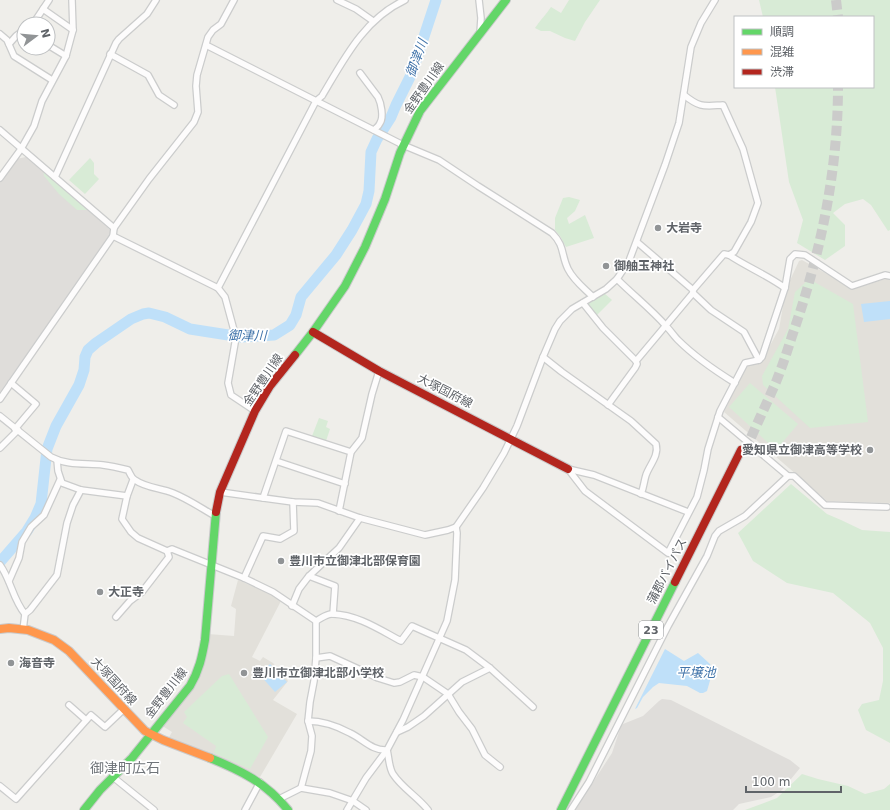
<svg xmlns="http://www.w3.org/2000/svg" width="890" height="810" viewBox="0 0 890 810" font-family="'DejaVu Sans','Noto Sans JP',sans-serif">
<rect width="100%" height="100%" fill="#efeeea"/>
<g fill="#dfddda">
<path d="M26 157 65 189 110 230V233L107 241 0 392V182L16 159Z"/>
<path d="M662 699 671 700 790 760 800 768 782 790 771 797 739 804 733 810H575L612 753 621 726 623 724 643 716 659 701Z"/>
</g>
<g fill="#e2e0da">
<path d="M802 260 852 288 890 278V503L827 501 724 412 746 367 761 362 779 329 786 289 799 261Z"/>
<path d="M238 580 282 599 252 657 260 661 263 657 273 663 288 681 273 700 297 714 260 777 233 763 194 747 168 739 172 732 161 725 198 678 208 634 234 636 236 609 231 606Z"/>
</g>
<g fill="#d8ebd6">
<path d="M569 0H600L585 22 575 41 565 38 550 31H541L535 28C540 20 546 15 551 7L561 13Z"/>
<path d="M759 0H890V230L888 231 871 205 863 199 845 204 833 213 845 225V246L825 260 797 243 803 220 789 182 775 87H873V17H763Z"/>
<path d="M90 158 94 163V174L99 179 85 194 69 180Z"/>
<path d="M43 170 87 209V210H77L59 194 44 176Z"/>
<path d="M569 197 580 200 575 211 567 218 569 224 585 215 594 238 566 247 560 236 555 230V218L563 198Z"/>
<path d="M809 279 853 304 868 422 810 428 763 385 762 376 788 329 795 292Z"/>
<path d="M604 293 612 300 597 315 588 306 589 303Z"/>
<path d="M750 383 798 424 776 450 729 407Z"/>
<path d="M319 418 328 421 326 427 330 429 326 441 312 436Z"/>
<path d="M791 484 827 514 841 520 862 530 890 532V743L866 730 858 710 862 704 879 700 883 681V648L870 623 833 593 787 583 753 561 738 533Z"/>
<path d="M229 674 268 737 250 769 214 753 216 746 183 723 187 717 184 712 222 676Z"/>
<path d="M802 774 818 779 848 786 865 794 884 789 890 784V810H745L777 798Z"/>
</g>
<g fill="#bfe0f9">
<path d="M890 301V319L864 322 861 304Z"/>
<path d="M665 649 684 661 698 653 710 664 713 670 707 691 703 693H700L687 686 659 683 653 687 643 697 637 708 635 709Z"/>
<path d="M270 664 287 682 275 692 259 674Z"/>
</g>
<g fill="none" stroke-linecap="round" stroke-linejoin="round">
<path stroke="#bfe0f9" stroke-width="11" d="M0 562 27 531 35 518 41 504 47 449 56 426 79 385 84 370 85 357 88 350 96 343 131 319 143 314 149 313 165 317 190 329 241 337 274 335 290 325 296 315 301 297 336 255 352 230 366 204 369 191 371 152 377 139 391 117 396 105 412 73 436 0"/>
<g stroke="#cbcbca" stroke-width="10" stroke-dasharray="10 5" stroke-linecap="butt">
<path d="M836 0 838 17"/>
<path d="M745 451C755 428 766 405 776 382 782 367 787 352 792 336 820 256 838 172 838 87"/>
</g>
<g stroke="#cbcccc" stroke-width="8">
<g id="street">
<path d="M337 0 356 9 373 21"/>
<path d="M479 0 481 18 480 33"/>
<path d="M43 9 73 30"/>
<path d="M33 24 49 0"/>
<path d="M0 34 7 40 14 56 52 80"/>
<path d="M9 44 16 36 24 30"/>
<path d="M48 45 66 56"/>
<path d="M206 45 403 145 439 160 478 186 552 233C565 246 561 255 568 269 574 281 584 288 593 297"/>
<path d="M110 54 148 75 159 95 174 105"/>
<path d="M360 73 378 97C381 103 384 117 380 123 379 126 376 128 374 130"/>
<path d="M0 130 114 228"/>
<path d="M55 177 116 43 119 39 147 14 156 0"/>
<path d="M0 178 21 149 34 126 42 101 66 56 73 30 72 0"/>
<path d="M113 236 218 288 225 297 235 334V343L228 383 231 395 255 411"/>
<path d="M637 242 693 290"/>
<path d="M729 255C747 267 767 275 785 288"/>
<path d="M617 279C633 295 651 309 666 326 670 330 674 336 678 340 695 357 714 370 735 383"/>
<path d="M218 288 316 101 322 96C344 59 364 19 405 0"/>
<path d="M693 293 711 310 744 332 759 360"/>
<path d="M583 303 603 328 636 361"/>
<path d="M543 357 562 372 631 421 656 444C659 456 650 464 646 475 644 481 644 487 641 494"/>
<path d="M11 383 36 404 15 429"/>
<path d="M0 399 113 236 114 228 149 179 194 122 198 112 196 86 197 75 208 37 213 30 221 24 234 0"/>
<path d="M608 405 635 368 637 364 636 361 693 293V290L724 254 729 255 734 252 751 222 758 203 743 149 723 105C704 106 700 108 684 95"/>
<path d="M0 416 51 457C68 466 86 463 103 465 112 466 120 468 128 470 130 473 131 478 135 480 146 488 161 488 173 493 188 499 201 508 215 516"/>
<path d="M718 417 788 476"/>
<path d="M0 448 18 430"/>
<path d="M57 460 58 471 62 483 81 490 127 496"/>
<path d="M276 461 345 484"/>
<path d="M568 469 585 491 668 553 697 497 704 470 708 449 720 411 745 363 759 360 762 357 785 288 790 259 795 254 805 255 852 286 885 275 890 276"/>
<path d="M568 469 594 475 688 512"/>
<path d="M133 480 127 496 122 519 131 532 138 538 167 551 172 549 244 578 273 592 316 621V658L314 681 310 702 308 721 312 736 311 751 301 788"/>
<path d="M220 492 293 502 318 503 360 518 425 535 448 530 456 527"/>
<path d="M263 498 286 431 351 452"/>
<path d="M339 511 351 452 362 438 372 394 379 371"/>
<path d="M0 565C11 580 13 600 25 614"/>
<path d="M309 576 335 586 333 614"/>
<path d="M244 578 263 536 280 539 294 531 293 502"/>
<path d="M9 581 19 558 22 542 31 527 44 515 60 480"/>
<path d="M292 606 299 589 309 576 339 548 360 518"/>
<path d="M116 617 130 601 142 592 169 557 167 551"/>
<path d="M316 621C322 618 327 613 333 614 358 615 380 630 401 641L412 626 466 650 490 668 533 707"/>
<path d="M23 630 25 614 30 610 57 575 67 523 73 505 81 490"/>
<path d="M316 658 330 656 378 678 394 683 400 682 414 675 423 677 448 694 459 712 472 729 485 755 500 767"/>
<path d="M69 705 86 720"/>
<path d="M308 721C323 721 337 726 350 733 363 739 372 751 387 750 389 758 389 768 393 774 402 788 418 797 428 810"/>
<path d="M397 732 408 727 424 716 462 682 490 668"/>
<path d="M113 777 154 810"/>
<path d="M0 786 16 799 91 715 105 727 124 709"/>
<path d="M279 799 301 788 330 793 353 801 366 810"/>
<path d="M245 810 260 782"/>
<path d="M347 810 366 778 387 750 403 720 447 621 455 580 457 533 456 527 483 488 504 453 517 426 543 357 555 329 560 321 572 309 606 289 617 279 629 261 665 165 679 123 691 47 701 23 715 0"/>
<path d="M571 810 589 782 668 626 707 556 715 536 719 531 745 516 788 476H794L825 505 887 507"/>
</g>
</g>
<g stroke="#cacacb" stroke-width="10">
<g id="fast">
<path d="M295 355 313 332 345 286 365 247 385 199 400 153 420 111 506 0"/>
<path d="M210 758C242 771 266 783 288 810"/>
<path d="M84 810 100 790 132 758 190 686C199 671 202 657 205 640L216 512"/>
<path d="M561 810 675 582"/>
</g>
</g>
<g stroke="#cacacb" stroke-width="10">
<path id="slow" d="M0 629 9 628 28 630 54 640 69 651 145 731 163 740 210 758"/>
</g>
<g stroke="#cacacb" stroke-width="10">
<g id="jam">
<path d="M313 332 379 371 568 469"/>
<path d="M216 512 220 492 255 411 270 386 295 355"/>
<path d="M675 582 741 450"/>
</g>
</g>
<use href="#street" stroke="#fdfcfc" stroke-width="5.5"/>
<use href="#fast" stroke="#63d668" stroke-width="8"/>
<use href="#slow" stroke="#ff974d" stroke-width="8"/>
<use href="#jam" stroke="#b3261e" stroke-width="8"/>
</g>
<g fill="#919496" stroke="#fff" stroke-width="1.5">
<circle cx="658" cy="228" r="4"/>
<circle cx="606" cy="266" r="4"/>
<circle cx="870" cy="450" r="4"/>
<circle cx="281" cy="561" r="4"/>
<circle cx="100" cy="592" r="4"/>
<circle cx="11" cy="663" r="4"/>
<circle cx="244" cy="673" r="4"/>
</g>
<g text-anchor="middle" stroke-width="3.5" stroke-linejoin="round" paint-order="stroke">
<rect fill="#fff" stroke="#8f9295" stroke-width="1" x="639" y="621" width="24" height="18" rx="3"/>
<g font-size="11" font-weight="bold" fill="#5f6368">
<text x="651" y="634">23</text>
</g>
<g font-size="12" fill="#5f6368" stroke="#fff">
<text transform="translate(424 88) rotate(-55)" y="4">金野豊川線</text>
<text transform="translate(263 380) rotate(-56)" y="4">金野豊川線</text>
<text transform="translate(445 391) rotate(27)" y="4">大塚国府線</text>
<text transform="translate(667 571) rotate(-63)" y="4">蒲郡バイパス</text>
<text transform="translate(114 681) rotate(47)" y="4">大塚国府線</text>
<text transform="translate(166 693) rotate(-52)" y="4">金野豊川線</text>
</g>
<g font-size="12" font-weight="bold" fill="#5f6368" stroke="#fff" text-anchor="start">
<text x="666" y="232">大岩寺</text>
<text x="614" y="270">御舳玉神社</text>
<text x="862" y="454" text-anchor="end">愛知県立御津高等学校</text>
<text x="289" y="565">豊川市立御津北部保育園</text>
<text x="108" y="596">大正寺</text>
<text x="19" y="667">海音寺</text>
<text x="252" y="677">豊川市立御津北部小学校</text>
</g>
<g font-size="13" font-style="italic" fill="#4174aa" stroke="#fff">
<text transform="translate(416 58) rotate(-70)" y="5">御津川</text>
<text transform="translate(247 335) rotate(1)" y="5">御津川</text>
<text x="696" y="677">平壌池</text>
</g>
<g font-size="14" fill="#70757a" stroke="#fff">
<text x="125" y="773">御津町広石</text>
</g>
</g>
<rect x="734" y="16" width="140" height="72" fill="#ffffff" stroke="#bfc1c3"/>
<rect x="742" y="29" width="20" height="6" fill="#63d668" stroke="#bfc1c3"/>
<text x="770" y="36" font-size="12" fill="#5f6368">順調</text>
<rect x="742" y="49" width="20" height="6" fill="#ff974d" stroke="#bfc1c3"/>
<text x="770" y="56" font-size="12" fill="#5f6368">混雑</text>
<rect x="742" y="69" width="20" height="6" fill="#b3261e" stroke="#bfc1c3"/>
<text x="770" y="76" font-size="12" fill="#5f6368">渋滞</text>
<g transform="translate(36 36) rotate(74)"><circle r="19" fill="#ffffff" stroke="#bfc1c3"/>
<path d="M0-3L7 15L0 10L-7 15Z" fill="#919496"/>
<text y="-6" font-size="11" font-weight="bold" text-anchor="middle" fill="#5f6368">N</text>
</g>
<path d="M746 786v6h95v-6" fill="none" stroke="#5f6368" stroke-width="2"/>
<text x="752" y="786" font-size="12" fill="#5f6368" stroke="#ffffff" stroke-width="3" paint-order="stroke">100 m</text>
</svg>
